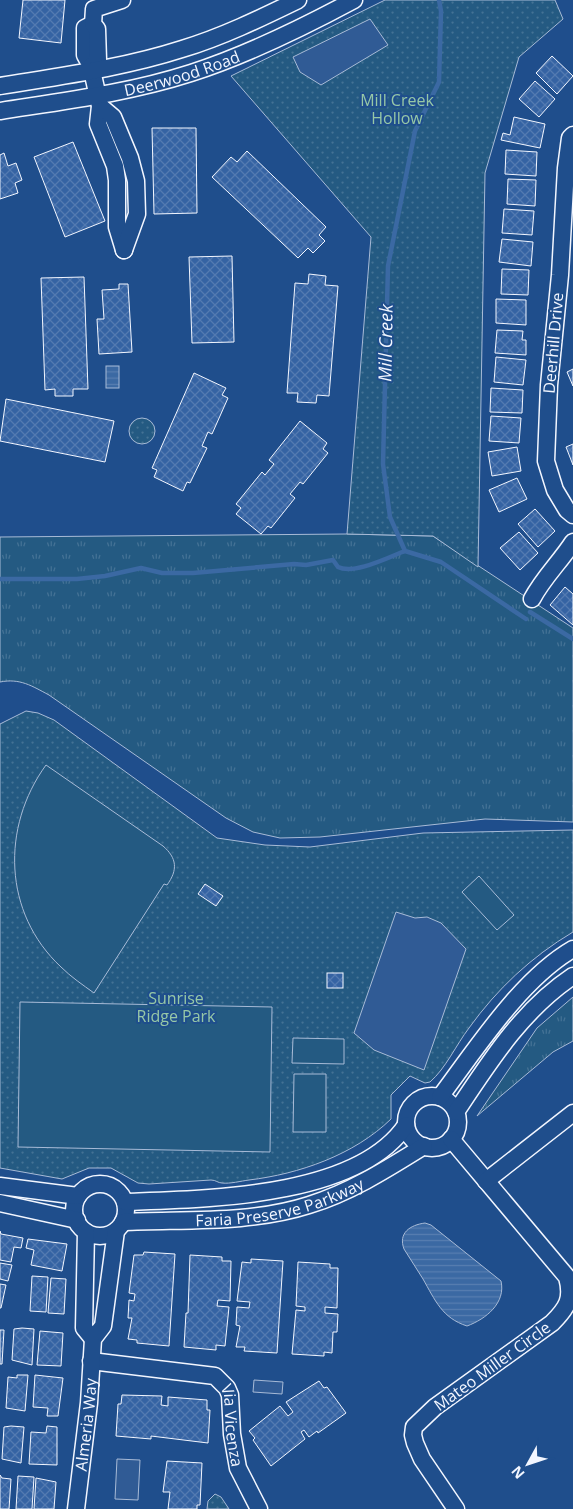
<svg xmlns="http://www.w3.org/2000/svg" width="573" height="1509" viewBox="0 0 573 1509" font-family="'Open Sans',sans-serif">
<defs>
<pattern id="grass-tufts" width="24" height="20" patternUnits="userSpaceOnUse" patternTransform="scale(1.25)"><rect width="24" height="20" fill="#245a82"/><path d="M3 7l-1-3M5 7V3M7 7l1-3M15 17l-1-3M17 17v-4M19 17l1-3" fill="none" stroke="#447295"/></pattern>
<pattern id="park-dots" width="8" height="8" patternUnits="userSpaceOnUse" patternTransform="scale(1.25)"><rect width="8" height="8" fill="#245a82"/><path d="M2 2h.1M6 6h.1" fill="none" stroke="#447295" stroke-width="1.8" stroke-linecap="round"/></pattern>
<pattern id="water-rules" width="6" height="5" patternUnits="userSpaceOnUse" patternTransform="scale(1.25)"><rect width="6" height="5" fill="#3b69a3"/><path d="M0 2.5h6" fill="none" stroke="#587fb1"/></pattern>
<pattern id="building-cross-hatch" width="8" height="8" patternUnits="userSpaceOnUse" patternTransform="scale(1.25)"><rect width="8" height="8" fill="#3563a3"/><path d="M0 0l8 8M0 8l8-8" fill="none" stroke="#537ab1"/></pattern>
</defs>
<rect width="100%" height="100%" fill="#1f4e8c"/>
<g fill="url(#grass-tufts)" stroke="#a8bbd7">
<path d="M347 534 433 536 573 628V822L485 819 320 837 280 838 253 832 226 818 49 695C32 686 20 678 0 682V537Z"/>
<path d="M573 997V1041L553 1052 477 1116 537 1028Z"/>
</g>
<g fill="url(#park-dots)" stroke="#a8bbd7">
<path d="M385 0H555L563 19 519 57 485 173 478 567 433 536 347 534 371 237 231 76Z"/>
<circle cx="142" cy="431" r="13"/>
<path d="M26 711 38 713 54 720 217 838 265 845 310 847 423 833 573 830V932C531 957 497 989 469 1028 456 1045 446 1068 430 1082L425 1083 410 1076 391 1095V1119C354 1155 299 1174 249 1180 241 1181 230 1184 222 1183 218 1183 216 1180 211 1180L149 1184 138 1183 111 1168H89L62 1179 0 1168V724Z"/>
<path d="M215 1494 221 1497 229 1509H207L208 1501Z"/>
</g>
<g fill="#245a82" stroke="#a8bbd7">
<path d="M46 765 163 846C177 858 178 870 167 885L164 884 94 993C83 985 71 977 61 967 3 913 1 827 46 765Z"/>
<path d="M479 876 514 915 497 930 462 892Z"/>
<path d="M20 1002 272 1007 270 1152 18 1147Z"/>
<path d="M293 1038 344 1039V1064L292 1063Z"/>
<path d="M294 1074H326V1132H293Z"/>
</g>
<g fill="#305b95" stroke="#a8bbd7">
<path d="M370 19 388 45 321 85 300 72 293 57Z"/>
<path d="M396 912 415 918 427 917 441 923 466 949 424 1070 374 1050 354 1033Z"/>
<path d="M254 1380 283 1382 282 1394 253 1392Z"/>
<path d="M117 1459 140 1460 138 1500 115 1499Z"/>
</g>
<g fill="url(#water-rules)" stroke="#a8bbd7">
<rect x="106" y="366" width="13" height="22"/>
<path d="M425 1223 431 1225 501 1281C506 1303 486 1319 467 1326 442 1318 435 1300 423 1279 417 1269 410 1259 404 1249 398 1233 410 1225 425 1223Z"/>
</g>
<g fill="none" stroke-linecap="round" stroke-linejoin="round">
<g stroke="#3b69a3" stroke-width="4.5">
<path d="M439 0 441 11 439 82 415 131 388 266 383 464 390 517 405 551 441 562 526 619"/>
<path d="M0 579H77L105 576 141 568 162 573H193L294 564 306 565 333 560 338 567C354 575 389 557 405 551"/>
<path d="M530 612 573 639"/>
</g>
</g>
<g fill="url(#building-cross-hatch)" stroke="#f2f6ff">
<path d="M23 0H65L61 43 19 38Z"/>
<path d="M552 56 573 76 557 94 536 73Z"/>
<path d="M535 81 555 99 539 117 519 99Z"/>
<path d="M514 117 545 124 540 148 501 140 503 133 510 135Z"/>
<path d="M152 128H196L197 213 154 214Z"/>
<path d="M73 142 105 221 65 237 34 157Z"/>
<path d="M506 150 537 152 536 176 505 174Z"/>
<path d="M247 151 326 227 319 235 325 241 313 253 308 248 298 258 212 177 231 157 237 162Z"/>
<path d="M4 153 8 166 16 163 22 180 15 183 18 193 0 199V155Z"/>
<path d="M508 179 536 180 535 206 507 204Z"/>
<path d="M504 209 534 211 532 235 502 233Z"/>
<path d="M502 239 533 242 531 266 499 262Z"/>
<path d="M232 256 234 342 192 343 189 257Z"/>
<path d="M502 269 529 270 528 295 501 294Z"/>
<path d="M309 274 326 276 325 285 338 286 329 396 317 395 316 403 297 402 298 393H287L295 283 308 284Z"/>
<path d="M84 277 88 389H73V396H55V389L45 390 41 278Z"/>
<path d="M119 284H128L132 352 99 354 97 319H104L102 290 119 289Z"/>
<path d="M496 299 526 300V325L496 323Z"/>
<path d="M497 330 523 331 522 340H526V355L495 353Z"/>
<path d="M496 357 526 360 523 385 494 382Z"/>
<path d="M573 369V386L567 372Z"/>
<path d="M194 373 226 388 222 395 228 398 212 434 208 432 202 446 207 448 190 483 187 482 183 491 154 477 157 470 152 468Z"/>
<path d="M491 388 523 390 522 413 490 412Z"/>
<path d="M6 399 114 421 105 462 0 441Z"/>
<path d="M491 416 521 418 519 443 489 441Z"/>
<path d="M300 421 327 443 323 449 328 453 303 484 300 482 290 494 295 498 271 528 268 526 261 534 236 514 241 508 236 504 262 472 265 475 274 464 269 460Z"/>
<path d="M573 444V465L566 447Z"/>
<path d="M517 447 521 471 492 476 488 452Z"/>
<path d="M517 478 527 499 499 512 489 490Z"/>
<path d="M535 509 555 531 538 547 518 524Z"/>
<path d="M519 532 538 553 520 570 500 548Z"/>
<path d="M565 587 573 594V625L550 605Z"/>
<path d="M205 884 223 896 216 906 198 894Z"/>
<rect x="327" y="973" width="16" height="15"/>
<path d="M0 1231 1 1234 23 1238 21 1248 14 1247 11 1262 0 1260Z"/>
<path d="M28 1239 67 1244 62 1271 31 1265 34 1250 26 1248Z"/>
<path d="M144 1252 175 1254 169 1346 137 1343V1340L128 1339 132 1318H128L129 1300 134 1301 135 1294 129 1293 134 1255H143Z"/>
<path d="M190 1255 222 1257V1261H231L230 1301 218 1300 217 1306 229 1307 225 1346 216 1345V1350L184 1347 186 1313H188Z"/>
<path d="M251 1259 283 1261 277 1353 244 1351 245 1347H236L240 1326 236 1325 237 1307 249 1308 250 1302 237 1301 242 1262 251 1263Z"/>
<path d="M298 1262 330 1264V1268H338L337 1308 325 1307V1313L338 1314 337 1332H333L332 1353 324 1352V1356L292 1354 296 1310 305 1311V1307L296 1306Z"/>
<path d="M0 1263 12 1265 8 1281 0 1279Z"/>
<path d="M32 1276 48 1277 46 1312 30 1311Z"/>
<path d="M51 1278 66 1279 64 1314 48 1313Z"/>
<path d="M0 1284 6 1285 1 1308H0Z"/>
<path d="M22 1328 34 1329 32 1365 12 1360 14 1329Z"/>
<path d="M0 1330H4L2 1364H0Z"/>
<path d="M40 1331 63 1333 61 1366 37 1365Z"/>
<path d="M17 1375H28L25 1411 6 1408 8 1377 17 1378Z"/>
<path d="M35 1375 63 1378 58 1416H47L48 1408 33 1407Z"/>
<path d="M319 1381 324 1388 327 1387 346 1413 318 1433 317 1431 309 1437 304 1430 301 1432 305 1439 271 1466 253 1440 255 1438 249 1431 280 1406 288 1416 293 1412 286 1402Z"/>
<path d="M122 1395 162 1396 161 1405 168 1406V1397L207 1400V1410H210L208 1443 151 1436V1439L116 1436 118 1404H121Z"/>
<path d="M11 1426 24 1427 21 1463 2 1459 4 1427Z"/>
<path d="M47 1426 57 1427V1465L29 1464 31 1432 46 1433Z"/>
<path d="M167 1461 202 1463 200 1505H197V1509H168L170 1492H163Z"/>
<path d="M0 1475 2 1478 11 1479 9 1509H0Z"/>
<path d="M18 1476 34 1477 32 1509H16Z"/>
<path d="M36 1478 56 1482 54 1509H34Z"/>
</g>
<g fill="none" stroke-linecap="round" stroke-linejoin="round">
<g stroke="#f2f6ff" stroke-width="19">
<g id="minor">
<path d="M93 24 85 28V55L91 66 100 106 98 124 115 166 117 180V227L124 250"/>
<path d="M91 66 98 60 97 29 93 24 94 9 122 0"/>
<path d="M0 86C61 76 123 68 182 49 222 37 261 18 298 0"/>
<path d="M100 106 113 117 130 158 136 181 137 214 124 250"/>
<path id="s1" d="M0 111C64 101 129 93 191 73 247 55 302 28 354 0"/>
<path d="M573 135 570 138 566 168 560 275 549 385 546 461 555 490 567 510 573 515"/>
<path d="M532 599C543 578 560 562 573 542"/>
<circle cx="432" cy="1122" r="26"/>
<path d="M440 1097C476 1049 521 979 573 949"/>
<path d="M456 1112C490 1061 522 1010 573 976"/>
<path d="M451 1139 567 1277C573 1299 567 1308 552 1323L435 1407 414 1427 413 1435 415 1443 422 1459 456 1509"/>
<path d="M486 1181 573 1113"/>
<circle cx="100" cy="1210" r="26"/>
<path d="M0 1186 78 1196"/>
<path d="M125 1202C205 1199 357 1198 406 1125"/>
<path d="M0 1203 77 1220"/>
<path id="s2" d="M123 1222C184 1219 250 1224 309 1205 351 1192 387 1169 424 1146"/>
<path d="M86 1232 84 1328 93 1339"/>
<path id="s3" d="M91 1361 215 1376 227 1388 230 1395 232 1434 238 1468 259 1509"/>
<path id="s4" d="M76 1509 89 1403 93 1339 103 1326 116 1231"/>
</g>
</g>
<use href="#minor" stroke="#1f4e8c" stroke-width="16"/>
</g>
<g text-anchor="middle" stroke-width="4" stroke-linejoin="round" paint-order="stroke">
<g font-size="16" fill="#f2f6ff" stroke="#1f4e8c">
<text dy="6" stroke="none"><textPath href="#s1" startOffset="186">Deerwood Road</textPath></text>
<text transform="translate(553 343) rotate(-85)" y="6">Deerhill Drive</text>
<text dy="6" stroke="none"><textPath href="#s2" startOffset="159">Faria Preserve Parkway</textPath></text>
<text transform="translate(492 1366) rotate(-36)" y="6">Mateo Miller Circle</text>
<text dy="6" stroke="none"><textPath href="#s4" startOffset="85">Almeria Way</textPath></text>
<text dy="6" stroke="none"><textPath href="#s3" startOffset="180">Via Vicenza</textPath></text>
</g>
<g font-size="16" fill="#97c8a6" stroke="#1f4e8c">
<text x="397" y="106">Mill Creek<tspan x="397" dy="18">Hollow</tspan></text>
<text x="176" y="1004">Sunrise<tspan x="176" dy="18">Ridge Park</tspan></text>
</g>
<g font-size="18" font-style="italic" fill="#f2f6ff" stroke="#1f4e8c">
<text transform="translate(386 343) rotate(-89)" y="6">Mill Creek</text>
</g>
</g>
<g transform="translate(528 1464) rotate(230)" stroke="#1f4e8c" stroke-width="4" paint-order="stroke">
<path d="M0-4L9 19L0 12L-9 19Z" fill="#f2f6ff"/>
<text y="-8" font-size="14" font-weight="bold" text-anchor="middle" fill="#f2f6ff">N</text>
</g>
</svg>
